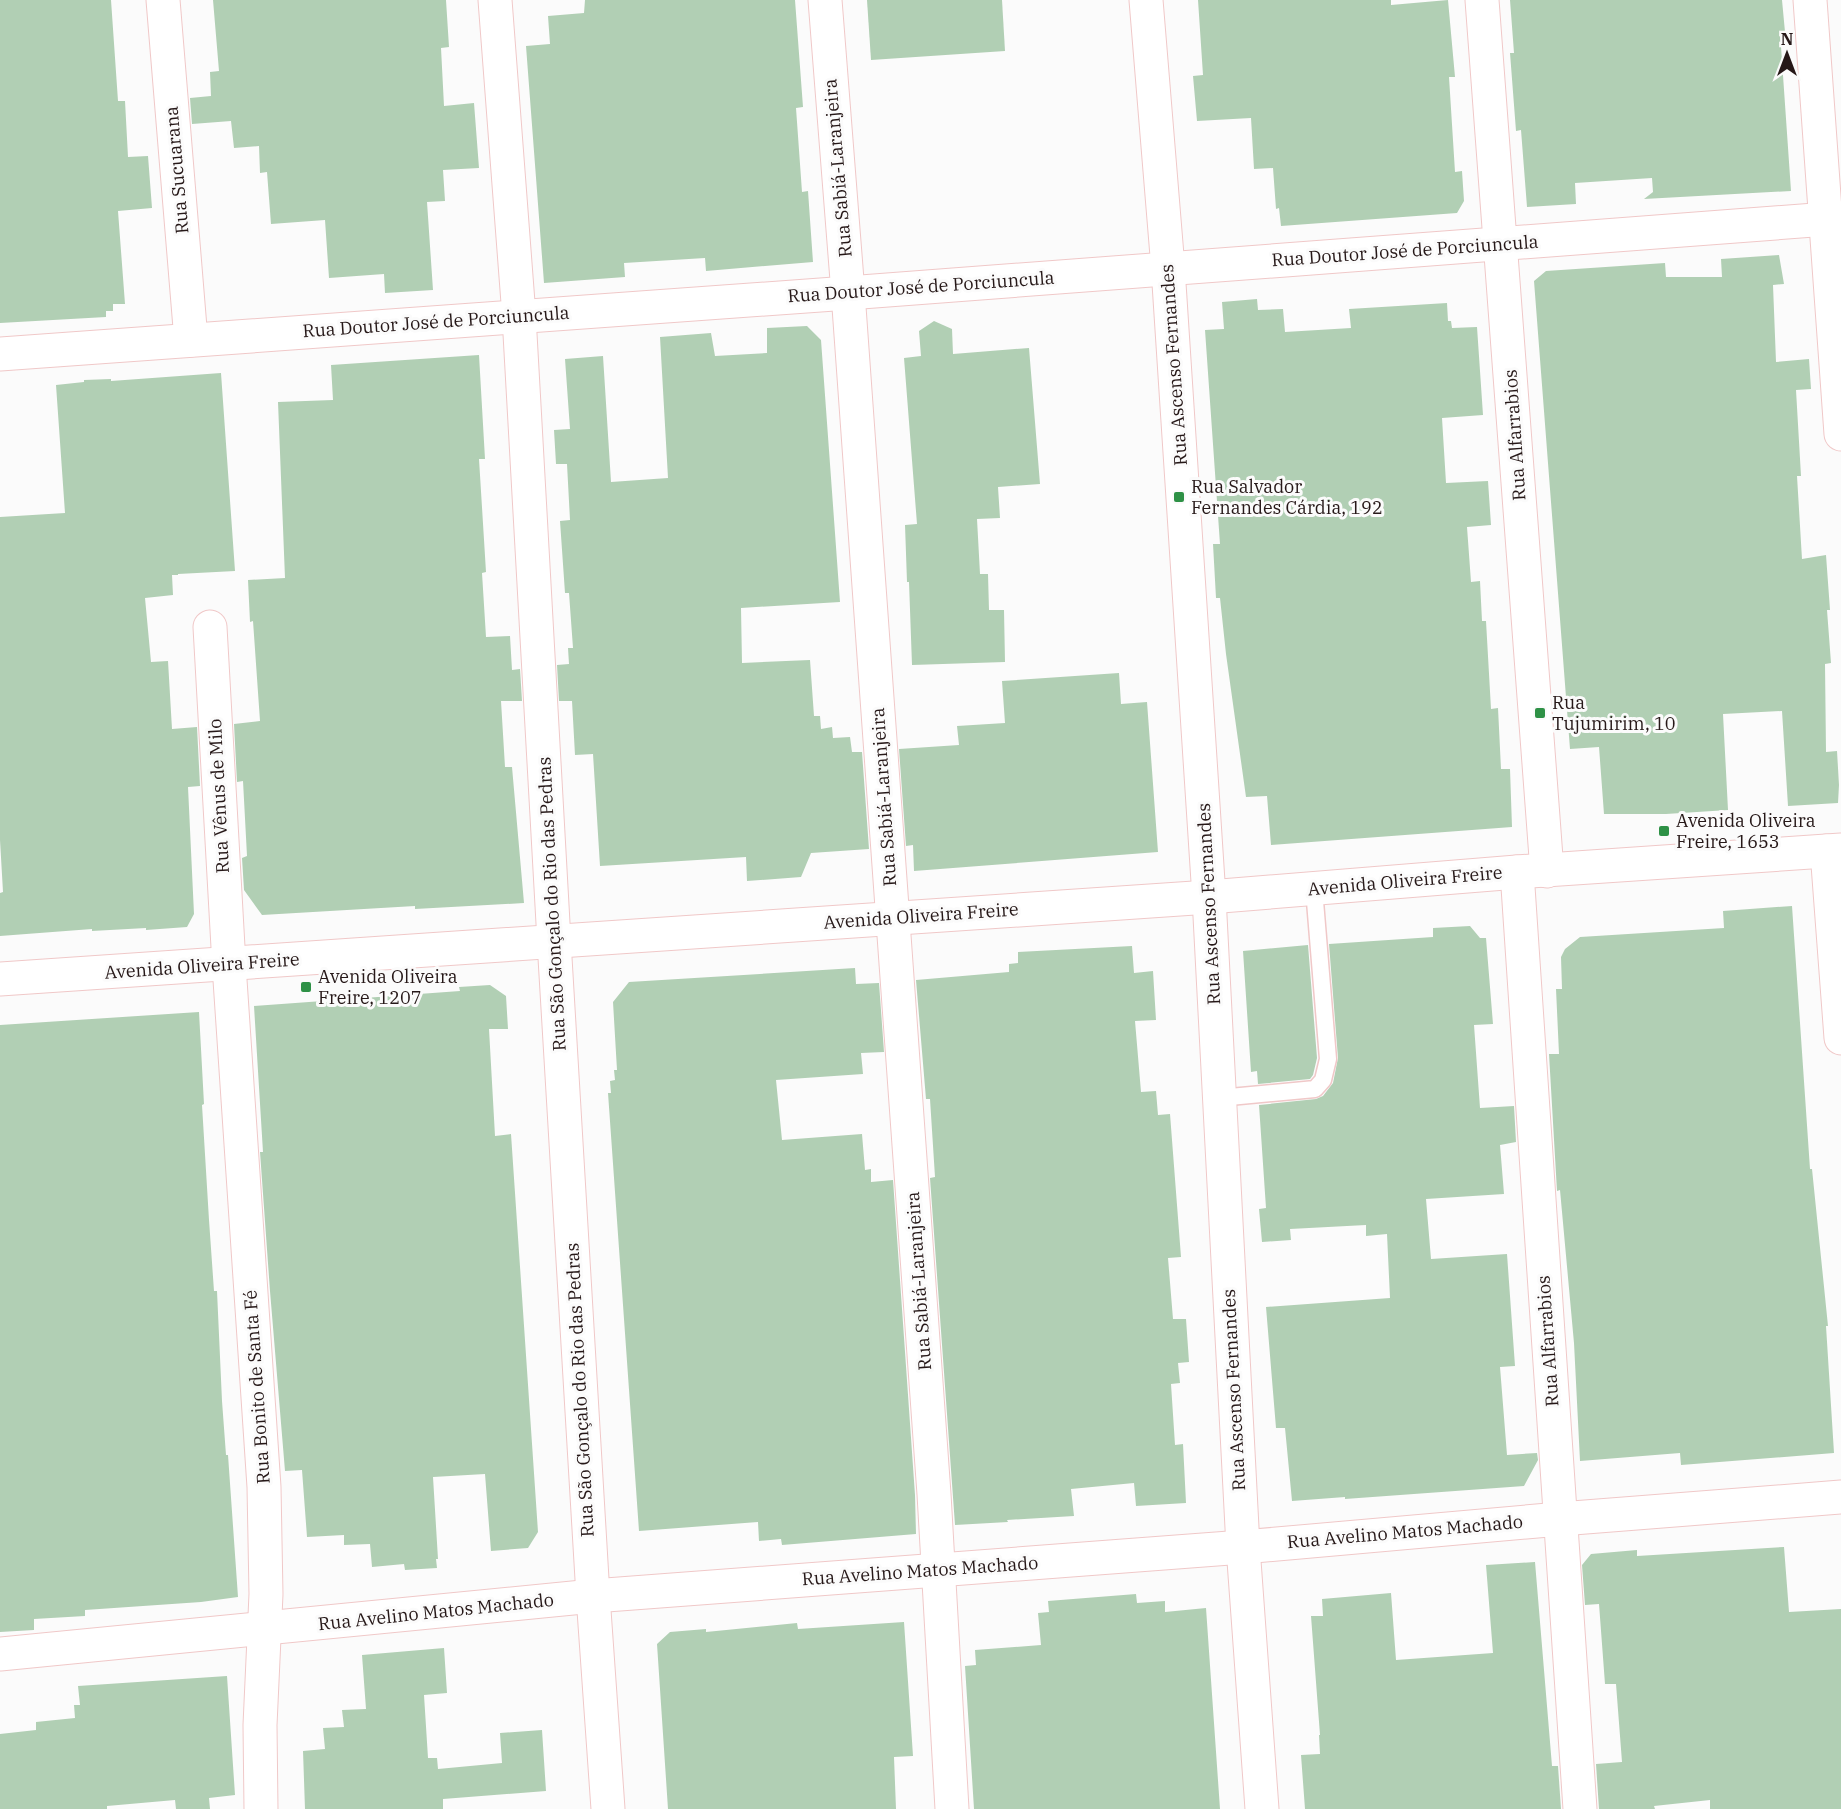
<svg xmlns="http://www.w3.org/2000/svg" width="1841" height="1809" viewBox="0 0 1841 1809" font-family="'IBM Plex Serif',serif">
<rect width="100%" height="100%" fill="#fbfbfb"/>
<g fill="#b1cfb4">
<path d="M0 0H111L118 101H125L128 157 148 156 152 208 118 211 125 304H113V311H106V317L0 323Z"/>
<path d="M213 0H446L449 47 441 48 444 106 474 103 479 168 443 170 445 201 427 202 433 290 385 293 384 274 329 278 325 220 271 224 267 172 260 173 259 146 234 148 231 121 192 124 190 98 211 96 210 72 219 71Z"/>
<path d="M585 0H795L803 107 796 108 802 192 808 191 813 262 706 271 705 258 624 263 625 277 544 283 526 46 550 44 548 16 584 13Z"/>
<path d="M867 0H1002L1005 51 871 60Z"/>
<path d="M1198 0H1391V5L1448 0 1455 77H1449L1455 172 1462 171 1464 201 1457 213 1281 226 1279 208 1276 209 1273 168 1254 169 1251 118 1197 121 1193 76 1203 75Z"/>
<path d="M1510 0H1782L1785 32H1780L1791 191 1644 199 1653 192 1652 178 1575 183 1576 204 1527 207 1521 130 1516 131 1510 53H1514Z"/>
<path d="M1779 255 1784 284 1773 285 1776 362 1809 359 1811 389 1796 390 1801 476H1797L1802 559 1826 555 1830 610H1827L1831 663 1825 664 1826 752 1837 751 1839 785 1838 803 1788 806 1782 711 1723 714 1728 810 1666 814H1604L1599 747 1570 749 1534 281 1546 271 1665 263 1666 277H1722L1721 259Z"/>
<path d="M1257 299 1258 310 1283 309 1285 332 1351 328 1349 309 1447 303 1448 321H1451L1452 328 1477 327 1483 415 1442 418 1446 483 1488 481 1491 525 1467 527 1471 582 1480 581 1482 621H1486L1491 709 1498 708 1501 769H1510L1512 827 1271 845 1267 796 1246 797 1226 654 1220 598H1216L1213 544H1220L1205 330 1224 329 1222 302Z"/>
<path d="M934 321 952 329 953 354 1029 348 1040 484 998 487 1000 518 977 519 980 574H988L989 610H1004L1005 662 912 665 909 582H907L905 525 917 524 904 358 921 356 919 331Z"/>
<path d="M807 326 821 340 840 602 741 608 742 663 810 660 814 716H820L821 729 832 727 833 738 850 737 852 752H862L869 849 811 853 801 877 747 881 746 857 600 866 593 754 575 755 572 701H559L557 665 569 664 568 648H573L569 593H565L560 521 570 520 567 464H556L554 430 570 429 565 359 603 356 611 482 668 478 660 337 711 333 715 356 767 353V328Z"/>
<path d="M479 355 485 459H479L486 572 482 573 486 637 510 636 512 670 520 669 522 701H501L505 767H512L524 903 415 909V906L262 915 244 890 242 858 247 856 243 781 237 782 234 724 260 721 253 621 250 622 248 580 285 578 278 402 333 400 331 365Z"/>
<path d="M221 373 235 571 178 574V575H172L173 595 145 598 151 662 168 661 172 729 197 727 200 786 188 787 194 914 187 927 146 930V928L92 931V929L0 936V893L3 892 0 840V517L65 513 56 385 84 382V380L111 379V381Z"/>
<path d="M1119 673 1121 704 1147 702 1158 852 914 871 913 845 906 846 899 749 959 745 957 726 1005 723 1002 681Z"/>
<path d="M1792 906 1810 1169H1812L1828 1326H1826L1834 1453 1681 1465 1680 1453 1580 1461 1574 1343 1560 1190 1557 1191 1549 1054H1559L1556 989H1562L1561 957 1565 949 1580 937 1724 928 1723 911Z"/>
<path d="M1470 926 1480 938H1486L1493 1024 1474 1025 1480 1108 1514 1106 1516 1142 1500 1145 1504 1194 1426 1199 1431 1259 1507 1254 1515 1366 1500 1367 1507 1455 1537 1453 1538 1460 1524 1486 1345 1499V1497L1292 1501 1285 1428H1276L1266 1307 1390 1298 1387 1234 1366 1236V1225L1290 1229 1291 1240 1262 1242 1259 1209 1266 1208 1259 1105 1316 1099 1323 1096 1333 1083 1338 1058 1329 944 1433 937V928Z"/>
<path d="M1308 945 1317 1058 1313 1075 1310 1079 1258 1084 1257 1071 1251 1072 1243 951Z"/>
<path d="M1132 946 1134 973 1153 971 1156 1020 1135 1021 1141 1092 1156 1091 1158 1115 1170 1114 1181 1257 1168 1258 1173 1319H1186L1189 1362 1178 1363 1180 1383 1171 1384 1175 1445 1183 1444 1186 1503 1136 1506 1134 1483 1071 1489 1074 1516 1007 1520 1008 1522 955 1525 930 1178 935 1177 930 1099H926L916 980 1009 972V964L1018 963V952Z"/>
<path d="M855 968 856 984 879 983 884 1052 861 1053 863 1074 776 1080 782 1140 862 1134 865 1170 871 1169V1182L893 1180 915 1495 916 1534 782 1545 781 1539 759 1541 758 1522 639 1531 608 1093H611L610 1081 615 1080 614 1070H617L613 1002 629 982Z"/>
<path d="M490 985 506 996 508 1029H489L495 1136 511 1134 538 1532 528 1548 491 1551 485 1474 433 1477 438 1559H436L437 1568 405 1570 404 1564 372 1567 370 1544 344 1545V1535L307 1537 302 1470 285 1471 270 1291 260 1152H263L254 1006 460 991 459 987Z"/>
<path d="M199 1012 204 1104 202 1105 209 1220 214 1291H217L222 1401 226 1455H228L238 1597 201 1602 85 1610V1616L34 1619V1630L0 1632V1025Z"/>
<path d="M1784 1547 1789 1612 1841 1609V1809H1710V1800L1654 1806 1655 1809H1599L1596 1764 1622 1762 1616 1684H1605L1599 1604 1585 1605 1582 1565 1591 1554 1637 1550V1556Z"/>
<path d="M1535 1562 1552 1766H1558L1561 1809H1305L1301 1755 1320 1754 1319 1735H1320L1311 1616H1323L1322 1599 1391 1593 1396 1660 1493 1653 1486 1565Z"/>
<path d="M1136 1594 1137 1603 1165 1601V1612L1206 1608 1220 1809H974L965 1666 976 1665 975 1650 1041 1645 1038 1613 1049 1612 1048 1601Z"/>
<path d="M904 1622 913 1756 894 1757 896 1809H668L657 1644 670 1632 706 1629V1632L797 1623 798 1629Z"/>
<path d="M444 1648 447 1693 424 1695 428 1758H437L438 1769 502 1763 500 1733 542 1730 546 1791 443 1799V1809H305L303 1751 325 1749 323 1728 344 1727 342 1710 366 1709 362 1655Z"/>
<path d="M227 1676 235 1795 209 1798 210 1809H176L175 1800 107 1806V1809H0V1734L36 1730V1722L75 1718 74 1705H80L78 1686Z"/>
</g>
<g fill="none" stroke-linecap="round" stroke-linejoin="round">
<g stroke="#f0c8c8" stroke-width="19">
<path id="lane" d="M1219 1098 1315 1089 1323 1080 1328 1059 1314 889"/>
</g>
<g stroke="#f0c8c8" stroke-width="35">
<g id="street">
<path d="M163 0 191 340"/>
<path d="M495 0 519 316 554 941 593 1596 608 1809"/>
<path d="M825 0 848 293 934 1494 952 1809"/>
<path d="M1146 0 1168 268 1209 897 1243 1547 1262 1809"/>
<path d="M1482 0 1547 871"/>
<path d="M1810 0 1841 434"/>
<path d="M0 354 848 293 1841 218"/>
<path d="M210 627 229 965 264 1487 266 1594 260 1725 261 1809"/>
<path d="M1827 851 1841 1038"/>
<path d="M1517 872 1580 1809"/>
<path d="M0 1654 593 1596 1243 1547 1560 1519 1841 1497"/>
</g>
</g>
<g stroke="#f0c8c8" stroke-width="35">
<path id="secondary" d="M0 979 1209 897 1517 872 1841 850"/>
</g>
<use href="#lane" stroke="#fff" stroke-width="16"/>
<use href="#street" stroke="#fff" stroke-width="33"/>
<use href="#secondary" stroke="#fff" stroke-width="33"/>
</g>
<g fill="#2e9146" stroke="#fbfbfb" stroke-width="2">
<rect x="1173" y="491" width="12" height="12" rx="3"/>
<rect x="1534" y="707" width="12" height="12" rx="3"/>
<rect x="1658" y="825" width="12" height="12" rx="3"/>
<rect x="300" y="981" width="12" height="12" rx="3"/>
</g>
<g text-anchor="middle" stroke-width="6" stroke-linejoin="round" paint-order="stroke">
<g font-size="18" fill="#261818" stroke="#fbfbfb">
<text transform="translate(838 168) rotate(-95)" y="6">Rua Sabiá-Laranjeira</text>
<text transform="translate(177 170) rotate(-95)" y="6">Rua Sucuarana</text>
<text transform="translate(1405 251) rotate(-4)" y="6">Rua Doutor José de Porciuncula</text>
<text transform="translate(921 287) rotate(-4)" y="6">Rua Doutor José de Porciuncula</text>
<text transform="translate(436 322) rotate(-4)" y="6">Rua Doutor José de Porciuncula</text>
<text transform="translate(1174 365) rotate(-94)" y="6">Rua Ascenso Fernandes</text>
<text transform="translate(1515 435) rotate(-94)" y="6">Rua Alfarrabios</text>
<text transform="translate(219 796) rotate(-93)" y="6">Rua Vênus de Milo</text>
<text transform="translate(884 797) rotate(-94)" y="6">Rua Sabiá-Laranjeira</text>
<text transform="translate(1405 881) rotate(-5)" y="6">Avenida Oliveira Freire</text>
<text transform="translate(552 904) rotate(-93)" y="6">Rua São Gonçalo do Rio das Pedras</text>
<text transform="translate(1209 904) rotate(-93)" y="6">Rua Ascenso Fernandes</text>
<text transform="translate(921 916) rotate(-4)" y="6">Avenida Oliveira Freire</text>
<text transform="translate(202 966) rotate(-4)" y="6">Avenida Oliveira Freire</text>
<text transform="translate(919 1281) rotate(-94)" y="6">Rua Sabiá-Laranjeira</text>
<text transform="translate(1548 1341) rotate(-94)" y="6">Rua Alfarrabios</text>
<text transform="translate(257 1387) rotate(-94)" y="6">Rua Bonito de Santa Fé</text>
<text transform="translate(580 1390) rotate(-93)" y="6">Rua São Gonçalo do Rio das Pedras</text>
<text transform="translate(1234 1390) rotate(-93)" y="6">Rua Ascenso Fernandes</text>
<text transform="translate(1405 1532) rotate(-5)" y="6">Rua Avelino Matos Machado</text>
<text transform="translate(920 1571) rotate(-4)" y="6">Rua Avelino Matos Machado</text>
<text transform="translate(436 1612) rotate(-6)" y="6">Rua Avelino Matos Machado</text>
</g>
<g font-size="18" fill="#261818" stroke="#fbfbfb" text-anchor="start">
<text x="1191" y="493">Rua Salvador<tspan x="1191" dy="21">Fernandes Cárdia, 192</tspan></text>
<text x="1552" y="709">Rua<tspan x="1552" dy="21">Tujumirim, 10</tspan></text>
<text x="1676" y="827">Avenida Oliveira<tspan x="1676" dy="21">Freire, 1653</tspan></text>
<text x="318" y="983">Avenida Oliveira<tspan x="318" dy="21">Freire, 1207</tspan></text>
</g>
</g>
<g transform="translate(1787 54)" stroke="#fbfbfb" stroke-width="4.5" paint-order="stroke">
<path d="M0-4.5L10 22L0 15L-10 22Z" fill="#261818"/>
<text y="-9" font-size="16" font-weight="bold" text-anchor="middle" fill="#261818">N</text>
</g>
</svg>
